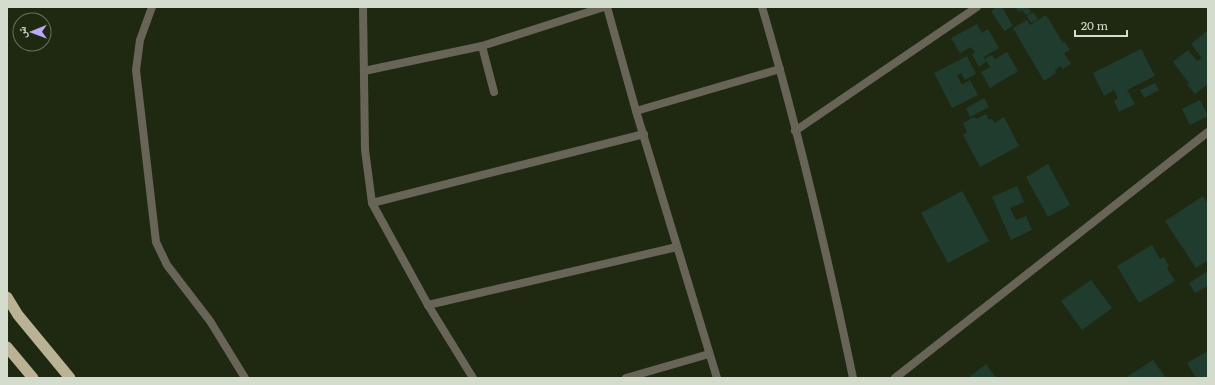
<svg xmlns="http://www.w3.org/2000/svg" width="1215" height="385" viewBox="0 0 1215 385" font-family="Literata,'Noto Naskh Arabic',serif">
<rect width="100%" height="100%" fill="#1f2911"/>
<g fill="#1f3c2e">
<path d="M997 7H1002L1013 26 1004 31 991 11Z"/>
<path d="M1017 7H1028L1031 12 1026 15 1022 10 1019 12 1016 8Z"/>
<path d="M1033 12 1038 19 1031 23 1027 16Z"/>
<path d="M1046 15 1063 43 1065 42 1070 50 1064 53 1071 64 1063 69 1061 66 1055 70 1056 73 1044 81 1013 28 1027 20 1030 25Z"/>
<path d="M977 24 982 33 988 29 999 48 984 57 983 56 986 62 979 67 972 54 975 52 971 47 960 53 951 38Z"/>
<path d="M1208 30V84L1195 94 1187 84 1189 83 1173 62 1188 50 1197 61 1202 58 1191 44Z"/>
<path d="M1141 49 1155 76 1127 90 1135 104 1119 112 1114 101 1118 98 1114 90 1104 96 1093 73Z"/>
<path d="M1007 52 1018 71 990 88 981 72 990 67 985 59 992 55 995 59Z"/>
<path d="M967 56 976 74 965 80 961 73 957 75 962 85 970 80 978 95 952 108 934 73Z"/>
<path d="M1155 83 1159 90 1144 98 1140 90Z"/>
<path d="M984 98 989 107 970 117 966 108Z"/>
<path d="M1200 100 1208 116 1190 125 1182 109Z"/>
<path d="M986 114 989 120 992 118 994 123 1004 117 1019 146 980 167 963 135 967 132 963 123 974 117 976 119Z"/>
<path d="M1048 164 1070 205 1048 217 1026 177Z"/>
<path d="M1017 186 1024 202 1010 208 1016 220 1026 216 1032 230 1011 240 992 197Z"/>
<path d="M962 191 989 241 948 263 921 213Z"/>
<path d="M1203 196 1208 204V260L1196 268 1165 221Z"/>
<path d="M1152 245 1160 259 1164 257 1169 266 1167 268 1175 281 1139 303 1117 266Z"/>
<path d="M1208 271V286L1195 293 1189 283Z"/>
<path d="M1091 280 1112 308 1082 330 1061 301Z"/>
<path d="M1208 351V378H1196L1187 363Z"/>
<path d="M1153 360 1166 378H1125Z"/>
<path d="M986 364 996 378H968Z"/>
</g>
<g fill="none" stroke-linecap="round" stroke-linejoin="round">
<g stroke="#686558" stroke-width="8">
<path d="M152 7 140 40 136 70 156 242 167 265 210 321 245 378"/>
<path d="M363 7 365 150 372 203 428 305 473 378"/>
<path d="M607 7 636 111 717 378"/>
<path d="M762 7C798 129 827 253 853 378"/>
<path d="M482 46 494 92"/>
<path d="M364 71 482 46 604 7"/>
<path d="M636 111 780 69"/>
<path d="M795 131 977 7"/>
<path d="M372 203 644 134"/>
<path d="M428 305 677 247"/>
<path d="M626 378 709 354"/>
<path d="M895 378 1208 132"/>
</g>
<g stroke="#b9b294" stroke-width="11">
<path d="M7 297 18 315 70 378"/>
<path d="M7 347 33 378"/>
</g>
</g>
<rect width="1215" height="385" fill="none" stroke="#d4dccd" stroke-width="16"/>
<g transform="translate(32 32) rotate(269)"><circle r="19" fill="#1f2911" stroke="#67715c"/>
<path d="M0-3L7 15L0 10L-7 15Z" fill="#bda9f5"/>
<text y="-6" font-size="11" font-weight="bold" text-anchor="middle" fill="#d4dccd">ش</text>
</g>
<path d="M1075 30v6h52v-6" fill="none" stroke="#d4dccd" stroke-width="2"/>
<text x="1081" y="30" font-size="12" fill="#d4dccd" stroke="#1f2911" stroke-width="3" paint-order="stroke">20 m</text>
</svg>
